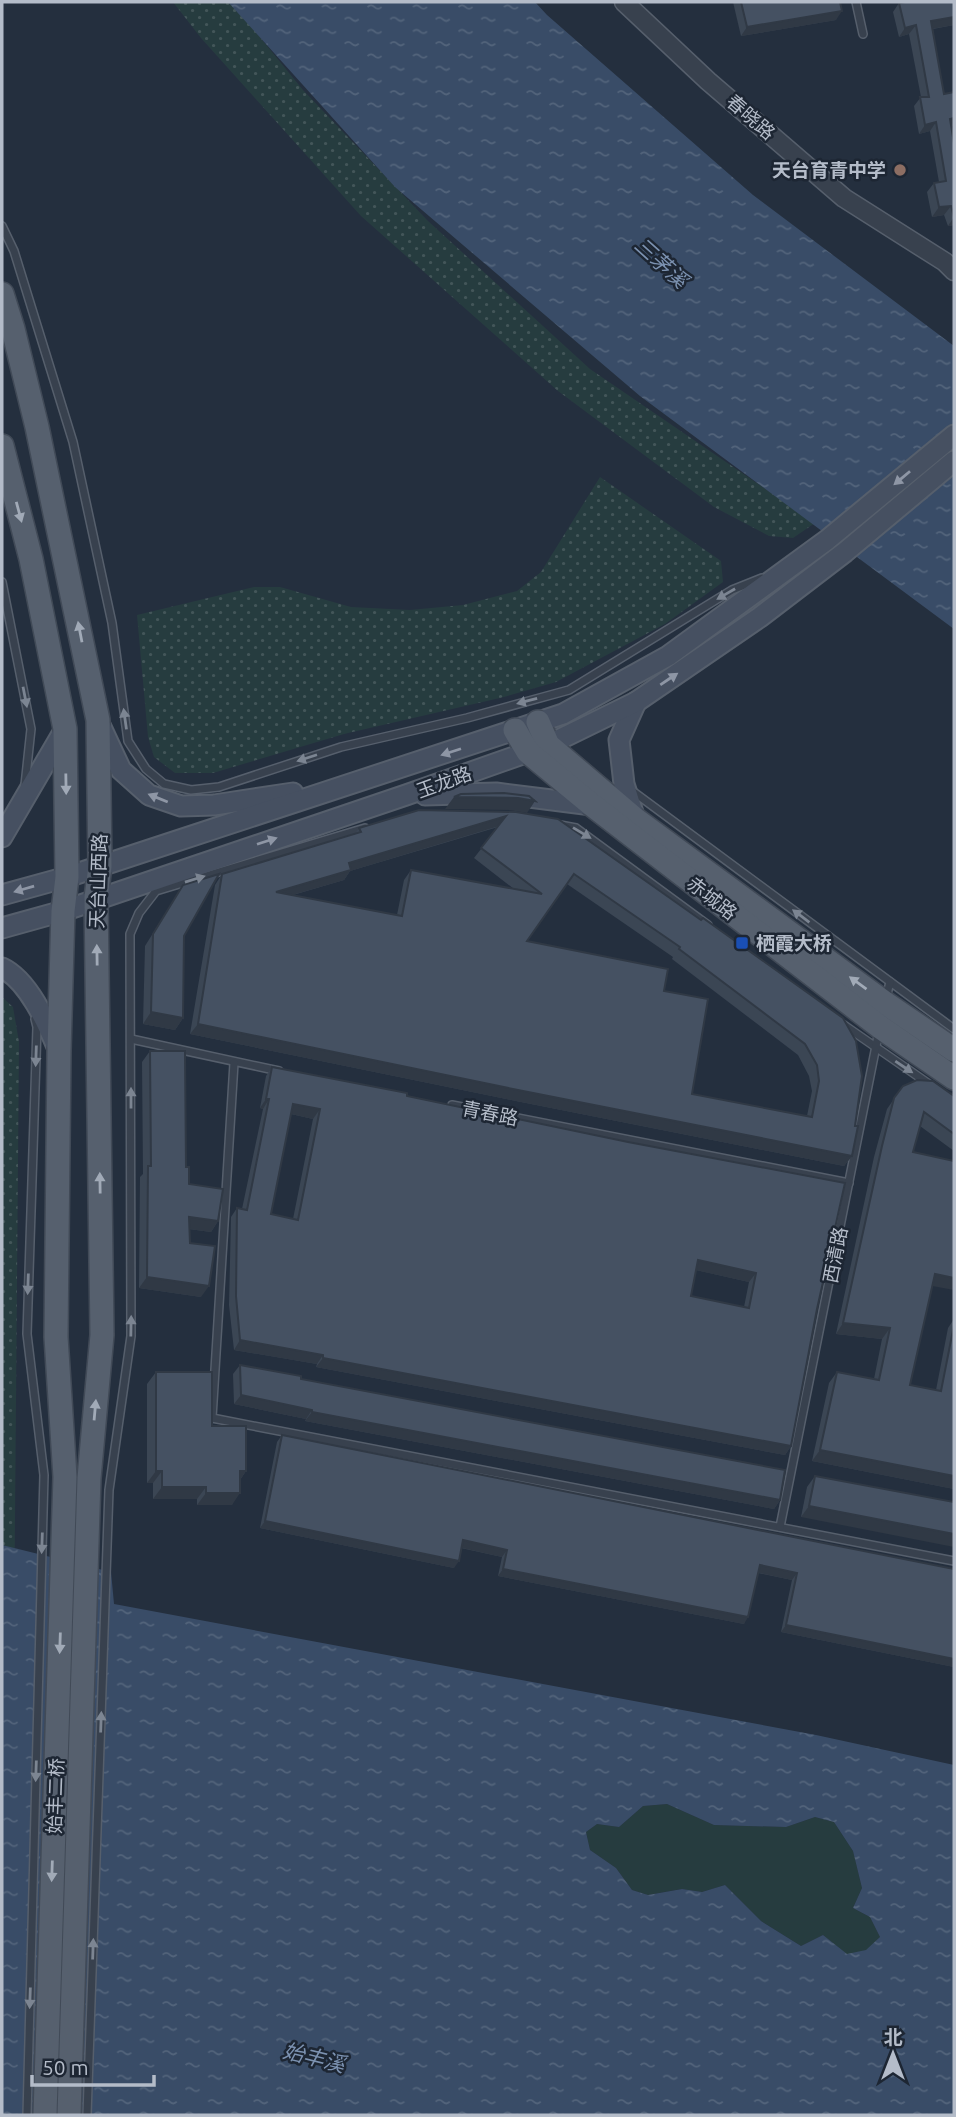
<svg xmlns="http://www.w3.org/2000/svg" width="956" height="2117" viewBox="0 0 956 2117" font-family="Ubuntu,'Noto Sans SC',sans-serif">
<defs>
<pattern id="park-dots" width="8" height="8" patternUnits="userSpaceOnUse" patternTransform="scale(1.75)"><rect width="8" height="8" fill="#263c3f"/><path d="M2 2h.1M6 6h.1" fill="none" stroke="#435659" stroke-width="1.8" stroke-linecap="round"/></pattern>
<pattern id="water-ripples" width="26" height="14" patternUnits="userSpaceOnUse" patternTransform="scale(1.75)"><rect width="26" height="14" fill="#394c67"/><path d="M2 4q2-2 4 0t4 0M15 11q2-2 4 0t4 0" fill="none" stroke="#53647b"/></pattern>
</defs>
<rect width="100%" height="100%" fill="#242f3e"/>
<path fill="#263c3f" d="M667 1804 714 1825 786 1827 815 1817 834 1822 853 1851 862 1888 853 1908 870 1917 880 1937 867 1950 847 1955 823 1935 801 1946 761 1921 725 1885 702 1892 681 1889 648 1895 632 1890 616 1868 590 1850 586 1832 597 1824 619 1827 643 1806Z"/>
<g fill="url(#park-dots)">
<path d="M173 2H231L303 90 428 221 590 369 815 523 793 538 769 536 714 507 558 391 361 216 201 38Z"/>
<path d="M600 477 721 561 723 582 665 624 556 682 504 697 344 734 213 773H175L154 757 148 737 137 615 254 587H280L351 607 410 610 463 605 517 591 541 572Z"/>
<path d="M2 997 13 1007 19 1042 10 2115H2Z"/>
</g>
<g fill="url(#water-ripples)" fill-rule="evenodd">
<path d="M228 2H535L547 15 753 195 954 346V629L640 396 395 187Z"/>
<path d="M2 1545 111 1572 114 1604 816 1735 954 1765V2115H2ZM667 1804 714 1825 786 1827 815 1817 834 1822 853 1851 862 1888 853 1908 870 1917 880 1937 866 1950 847 1954 823 1935 801 1946 761 1921 725 1885 702 1892 682 1889 648 1895 632 1890 616 1868 590 1850 586 1832 597 1824 619 1827 643 1806Z"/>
</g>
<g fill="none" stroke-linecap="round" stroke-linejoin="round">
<g stroke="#565f6c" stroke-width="10">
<g id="service">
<path d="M856 2 863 34"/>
<path d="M2 226 14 251 73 442 112 623 128 741 146 769 164 784 191 790 219 787 341 747 467 718 569 690 732 590 762 578"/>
<path d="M2 582 31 729 25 785"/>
<path d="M631 790 954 1029"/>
<path d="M560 825 576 828 708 925"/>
<path d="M886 998 890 982"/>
<path d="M841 1023 929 1084"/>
<path d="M131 1039 279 1071"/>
<path d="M234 1063 212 1418 954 1561"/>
<path d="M452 1105 849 1183"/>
<path d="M780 1527 879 1031"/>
<path d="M27 2115 44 1475 27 1334 37 1027 35 1019"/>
<path d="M87 2115 109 1490 131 1336 130 934 139 913 156 891 365 828"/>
</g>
</g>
<g stroke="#565f6c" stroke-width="21">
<path id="tertiary" d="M624 2 708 81 844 198 945 262 954 271"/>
</g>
<g stroke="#565f6c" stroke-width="23">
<g id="secondary">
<path d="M99 723 121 770 149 795 181 806 214 805 293 793"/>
<path d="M425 795 496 793 592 805"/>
<path d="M635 819 624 784 619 740 636 702"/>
<path d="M2 837 65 729"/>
<path d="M2 895 67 877 563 714 668 656 827 540 954 435"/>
<path d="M2 928 63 911 406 795 548 745 636 702 760 617 845 552 954 461"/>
<path d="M2 968C28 980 47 1023 58 1049"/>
</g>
</g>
<g stroke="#414a57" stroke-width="26">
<g id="primary">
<path d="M2 294 13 329 37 427 98 720 100 866 96 898 102 1335 89 1478 69 2115"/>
<path d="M2 446 31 559 65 729 67 877 63 911 59 1051 56 1337 65 1477 45 2115"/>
<path d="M538 722 548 745 635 819 885 1003 954 1050"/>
<path d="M515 730 528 752 592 805 880 1027 954 1078"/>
</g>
</g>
<use href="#service" stroke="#38414e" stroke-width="7"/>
<use href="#tertiary" stroke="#38414e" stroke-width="18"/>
<use href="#secondary" stroke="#465061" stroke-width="19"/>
<use href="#primary" stroke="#56606e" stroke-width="23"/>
</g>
<g fill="#3b4654" fill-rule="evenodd">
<path d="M733 2H840L836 20 741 36Z"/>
<path d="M902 2H954V25L933 29 944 94 951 126 954 225 948 226 944 215 932 217 927 192 934 183 939 182 930 131 919 134 914 106 921 97 909 34 899 37 893 12 899 3Z"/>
<path d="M516 812 843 1018 852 1156 844 1166 516 1101 190 1034 215 885 222 874 355 834 359 828ZM498 827 474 858 514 889 411 870 404 880 397 915 293 895 344 880 350 871ZM567 884 673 957 672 959 798 1055 809 1076 812 1091 807 1116 692 1094 664 991 527 941Z"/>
<path d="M183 885 184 936 183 1018 175 1030 143 1024 145 946Z"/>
<path d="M150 1051 186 1167 189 1184 218 1221 211 1232 189 1229 190 1243 201 1297 139 1288 140 1177 143 1174 142 1062Z"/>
<path d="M272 1067 628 1142 817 1309 791 1446 785 1455 316 1367 317 1364 234 1350 229 1305 231 1217 237 1208 242 1209 263 1109 260 1108 266 1076ZM291 1114 313 1119 293 1219 271 1214ZM696 1270 749 1282 744 1307 691 1296Z"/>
<path d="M903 1086 954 1096V1151L920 1126 913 1152 932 1286 910 1385 936 1390 948 1328 954 1319V1489L812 1461 829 1383 837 1372 874 1379 882 1339 836 1334 874 1157 887 1109Z"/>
<path d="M240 1365 301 1379 780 1500 774 1509 305 1421 306 1419 234 1404 233 1374Z"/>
<path d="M156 1372 212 1426 246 1471 240 1480 232 1505H197V1499H153V1483H147V1384Z"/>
<path d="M282 1435 954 1569V1667L781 1632 792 1580 758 1573 744 1624 498 1576 502 1557 461 1548 454 1568 260 1528 277 1442Z"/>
<path d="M815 1476 954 1502 801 1517 807 1487Z"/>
</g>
<g fill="#303945">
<path d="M842 11 836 20 741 36 747 27Z"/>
<path d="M954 17V25L925 30 931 21Z"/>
<path d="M916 25 909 34 899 37 905 28Z"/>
<path d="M954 118V126L944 128 950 119Z"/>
<path d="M936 122 930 131 919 134 925 125Z"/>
<path d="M951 206 944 215 932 217 939 207Z"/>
<path d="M954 217V225L948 226Z"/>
<path d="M454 797 518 798 535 801 527 813 509 810 445 809Z"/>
<path d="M506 816 499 826 350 871 344 880 268 902 276 892 349 863Z"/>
<path d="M151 1012 183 1018 175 1030 143 1024Z"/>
<path d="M198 1024 852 1156 844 1166 516 1101 190 1034Z"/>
<path d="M266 1099H269L263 1109 260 1108Z"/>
<path d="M293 1104 320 1109 313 1119 287 1113Z"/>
<path d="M189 1217 218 1221 211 1232 182 1228Z"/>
<path d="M698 1260 756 1273 749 1282 691 1269Z"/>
<path d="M935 1274 954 1278V1290L927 1285Z"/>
<path d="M147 1277 209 1286 201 1297 139 1288Z"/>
<path d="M843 1323 890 1328 882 1339 836 1334Z"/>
<path d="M240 1340 323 1355 317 1364 234 1350Z"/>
<path d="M323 1358 791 1446 785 1455 316 1367Z"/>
<path d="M241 1395 312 1410 306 1419 234 1404Z"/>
<path d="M312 1412 780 1500 774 1509 305 1421Z"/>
<path d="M820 1450 954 1476V1489L812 1461Z"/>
<path d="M156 1471H162L153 1483H147Z"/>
<path d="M240 1471H246L238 1483Z"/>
<path d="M162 1487H206L197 1499H153Z"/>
<path d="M206 1493H240L232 1505H197Z"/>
<path d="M809 1506 954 1534V1547L801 1517Z"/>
<path d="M265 1521 459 1561 454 1568 260 1528Z"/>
<path d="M463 1540 507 1550 502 1557 458 1547Z"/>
<path d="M760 1565 797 1573 792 1580 755 1572Z"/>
<path d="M503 1569 748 1617 744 1624 498 1576Z"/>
<path d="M786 1625 954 1659V1667L781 1632Z"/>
</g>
<g fill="#455162" stroke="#303945" stroke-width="2" fill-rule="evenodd">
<path d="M741 2H840L842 11 747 27Z"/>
<path d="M905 2H954V17L931 21 944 94 954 92V118L950 119 954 143V217L951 206 939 207 934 183 946 181 936 122 925 125 920 97H929L916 25 905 28 899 3Z"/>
<path d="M504 793 529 796 535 801 518 798 454 797 461 794Z"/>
<path d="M419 810 516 812 558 819 701 920 703 918 843 1018 856 1041 862 1076 855 1126H858L852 1156 523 1091 198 1024 222 874 361 832 359 828ZM506 816 481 848 542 894 411 870 402 916 276 892 351 870 349 863ZM574 874 680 947 679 949 805 1044 817 1065 819 1081 812 1117 692 1094 708 999 664 991 668 969 527 941Z"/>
<path d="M219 874 184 936 183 1018 151 1012 153 934 183 885Z"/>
<path d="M150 1051H185L186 1167H189V1184L223 1189 218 1221 189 1217 190 1243 215 1246 209 1286 147 1277 148 1166H151Z"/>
<path d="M272 1067 407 1093V1096L628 1142 845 1183 817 1309 791 1446 323 1358V1355L240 1340 236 1296 237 1208 247 1210 269 1099H266ZM293 1104 320 1109 298 1220 271 1214ZM698 1260 756 1273 749 1308 691 1296Z"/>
<path d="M917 1080 933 1081 954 1096V1134L924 1112 913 1152 954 1161V1278L935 1274 910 1385 941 1391 954 1325V1476L820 1450 837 1372 879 1380 890 1328 843 1323 882 1146 894 1098 903 1086Z"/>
<path d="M240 1365 301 1376V1379L785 1470 780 1500 312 1412V1410L241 1395Z"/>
<path d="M156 1372H212V1426H246V1471H240V1493H206V1487H162V1471H156Z"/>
<path d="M282 1435 954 1569V1659L786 1625 797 1573 760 1565 748 1617 503 1569 507 1550 463 1540 459 1561 265 1521Z"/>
<path d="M815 1476 954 1502V1534L809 1506Z"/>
</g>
<defs><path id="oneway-solid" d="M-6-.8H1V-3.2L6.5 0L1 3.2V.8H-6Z" transform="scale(1.75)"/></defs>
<g fill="#8e96a5">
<use href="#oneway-solid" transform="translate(902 478) rotate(140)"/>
<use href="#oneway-solid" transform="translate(669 679) rotate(-34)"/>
<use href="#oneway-solid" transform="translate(451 752) rotate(162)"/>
<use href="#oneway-solid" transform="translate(158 798) rotate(-158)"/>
<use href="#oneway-solid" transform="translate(267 841) rotate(-18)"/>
<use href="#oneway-solid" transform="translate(24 889) rotate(164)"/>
</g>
<g fill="#a1aab7">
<use href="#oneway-solid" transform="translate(19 512) rotate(75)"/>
<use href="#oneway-solid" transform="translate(80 632) rotate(-101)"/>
<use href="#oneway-solid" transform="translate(66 784) rotate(89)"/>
<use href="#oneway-solid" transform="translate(97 955) rotate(-91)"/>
<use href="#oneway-solid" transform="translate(858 983) rotate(-144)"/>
<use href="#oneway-solid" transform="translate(100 1183) rotate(-91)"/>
<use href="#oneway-solid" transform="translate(95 1410) rotate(-85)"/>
<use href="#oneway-solid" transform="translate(60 1643) rotate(92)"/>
<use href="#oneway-solid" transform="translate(52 1871) rotate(92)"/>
</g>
<g fill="#7c8592">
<use href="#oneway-solid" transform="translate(726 594) rotate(150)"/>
<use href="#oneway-solid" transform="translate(25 697) rotate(79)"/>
<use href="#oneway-solid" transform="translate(527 701) rotate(165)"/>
<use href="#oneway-solid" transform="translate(125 719) rotate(-98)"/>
<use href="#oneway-solid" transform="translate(307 758) rotate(162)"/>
<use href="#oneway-solid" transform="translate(582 833) rotate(31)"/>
<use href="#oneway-solid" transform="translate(195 879) rotate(-17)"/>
<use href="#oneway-solid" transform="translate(801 916) rotate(-143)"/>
<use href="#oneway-solid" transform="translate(36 1056) rotate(92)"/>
<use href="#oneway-solid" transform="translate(904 1067) rotate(34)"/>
<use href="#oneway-solid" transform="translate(131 1098) rotate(-90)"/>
<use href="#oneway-solid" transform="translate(28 1284) rotate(92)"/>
<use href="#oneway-solid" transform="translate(131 1326) rotate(-89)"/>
<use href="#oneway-solid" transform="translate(42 1543) rotate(92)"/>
<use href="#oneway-solid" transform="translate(101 1722) rotate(-88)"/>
<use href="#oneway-solid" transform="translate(36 1771) rotate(92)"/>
<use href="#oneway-solid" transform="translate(93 1949) rotate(-88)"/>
<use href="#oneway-solid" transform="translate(30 1998) rotate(92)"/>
</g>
<circle fill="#8d6e63" stroke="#1d2633" stroke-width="2.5" cx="900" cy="170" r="7"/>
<rect fill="#1a4fb4" stroke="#1d2633" stroke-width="2.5" x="735" y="936" width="14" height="14" rx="3.5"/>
<g text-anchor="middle" stroke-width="5" stroke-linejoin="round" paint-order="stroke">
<g font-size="19" fill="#b4bcc9" stroke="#1d2633">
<text transform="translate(751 117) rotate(41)" y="7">春晓路</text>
<text transform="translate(444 782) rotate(-20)" y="7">玉龙路</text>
<text transform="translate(98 881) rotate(-88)" y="7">天台山西路</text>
<text transform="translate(712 898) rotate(38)" y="7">赤城路</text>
<text transform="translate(490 1113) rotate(11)" y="7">青春路</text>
<text transform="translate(835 1255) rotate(-79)" y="7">西清路</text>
<text transform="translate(55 1796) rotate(-88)" y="7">始丰二桥</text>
</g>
<g font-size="19" font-weight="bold" fill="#b4bcc9" stroke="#1d2633" text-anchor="end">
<text x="886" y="177">天台育青中学</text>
<text x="756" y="950" text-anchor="start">栖霞大桥</text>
</g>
<g font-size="21" font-style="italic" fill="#7c92b1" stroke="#1d2633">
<text transform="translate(661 263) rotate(42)" y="7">三茅溪</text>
<text transform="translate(314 2058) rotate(14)" y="7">始丰溪</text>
</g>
</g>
<rect width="956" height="2117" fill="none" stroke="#b4bcc9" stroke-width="7"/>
<g transform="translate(893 2054)" stroke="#1d2633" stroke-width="5" paint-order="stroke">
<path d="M0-5L12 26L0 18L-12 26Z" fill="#b4bcc9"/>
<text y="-10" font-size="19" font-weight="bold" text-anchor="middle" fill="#b4bcc9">北</text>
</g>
<path d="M32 2075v10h122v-10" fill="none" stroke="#b4bcc9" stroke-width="3.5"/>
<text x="42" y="2075" font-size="21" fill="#b4bcc9" stroke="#1d2633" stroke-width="5" paint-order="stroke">50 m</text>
</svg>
